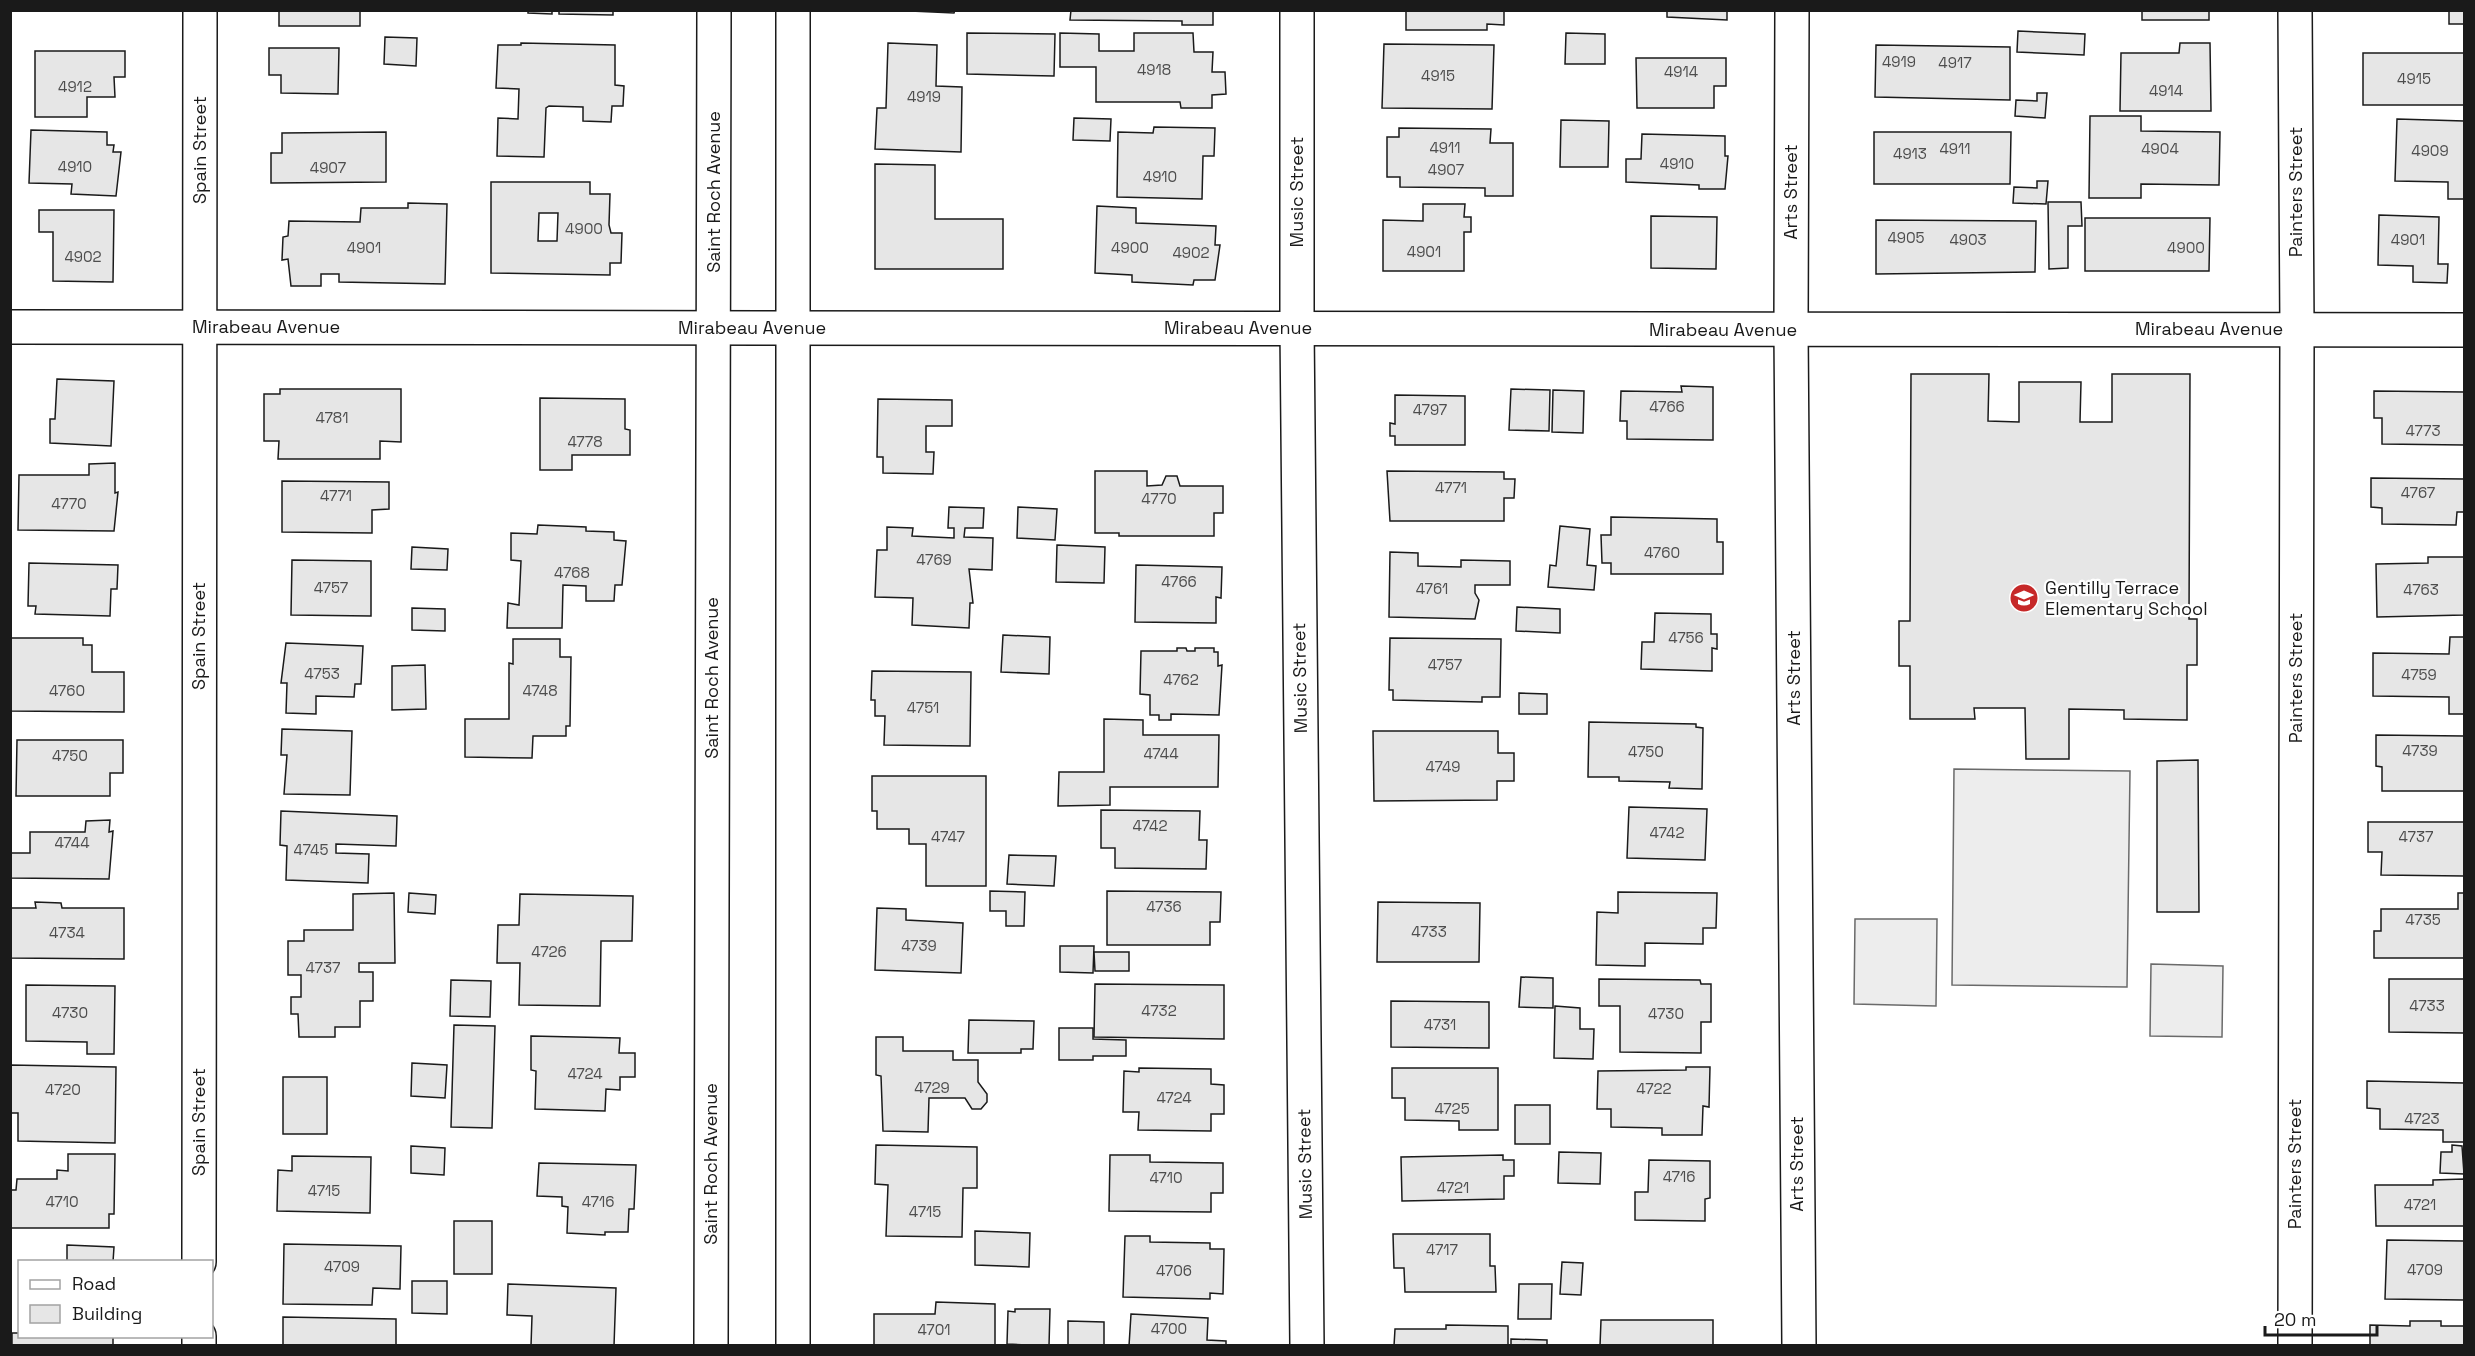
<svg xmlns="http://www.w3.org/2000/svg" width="2475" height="1356" viewBox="0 0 2475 1356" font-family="'Space Grotesk',sans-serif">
<rect width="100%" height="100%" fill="#fff"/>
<g fill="#ededed" stroke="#6a6a6a" stroke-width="1.5">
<path d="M1954 769 2130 771 2127 987 1952 985Z"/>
<path d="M1855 919H1937L1936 1006 1854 1004Z"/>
<path d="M2151 964 2223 966 2222 1037 2150 1036Z"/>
</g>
<g fill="#e6e6e6" stroke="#1a1a1a" stroke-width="1.5" fill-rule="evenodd">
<rect x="279" y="10" width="81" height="16"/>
<path d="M528 10H552V14L528 13Z"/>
<path d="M559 10H613V15L559 14Z"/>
<path d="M888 10H955L954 13Z"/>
<path d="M1071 10H1213V25H1182V21L1070 20Z"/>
<path d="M1406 10H1504V25L1487 24V30H1406Z"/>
<path d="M1667 10H1727V20L1667 17Z"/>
<rect x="2142" y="10" width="67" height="10"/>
<path d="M2409 10H2464V24H2449V11Z"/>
<path d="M2018 31 2085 34 2084 55 2017 52Z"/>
<path d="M967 33 1055 34 1054 76 967 74Z"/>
<path d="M1060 33 1099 34V51H1134V33H1193L1194 52H1213L1212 72H1225L1226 94 1212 95V108H1181L1180 102H1096V67H1060Z"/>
<path d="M1566 33 1605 34V64H1565Z"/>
<path d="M385 37 417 38 416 66 384 64Z"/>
<path d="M521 43 615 45V85L624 86 623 106H612L611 122 583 121V107L549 106 546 108 544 157 497 156 498 118 518 119 519 89 496 88 498 45H521Z"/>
<path d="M888 43 937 45 936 86 962 87 961 152 875 149 877 108H886Z"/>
<path d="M2180 43H2210L2211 111H2120L2121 53H2179Z"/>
<path d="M1384 44 1494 45 1492 109 1382 108Z"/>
<path d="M1876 45 2010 47V100L1875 97Z"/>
<path d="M269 48H339L338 94 281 93V75H269Z"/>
<path d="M35 51H125V77H114L115 97H87V117H35Z"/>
<rect x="2363" y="53" width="101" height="52"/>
<path d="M1636 58H1726V86H1714V108H1637Z"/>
<path d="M2037 93H2047L2045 118 2015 116 2016 100 2037 101Z"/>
<path d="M2090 116H2141V131L2220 132 2219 185 2141 184V198H2089Z"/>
<path d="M1074 118 1111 119 1110 141 1073 140Z"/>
<path d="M2397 119 2464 121V199H2448V182L2395 181Z"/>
<path d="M1561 120 1609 121 1608 167H1560Z"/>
<path d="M1154 127 1215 128 1214 156H1203L1202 199 1117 197 1118 132 1153 133Z"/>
<path d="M1399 128 1491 129 1490 143H1513V196H1485V188L1400 187V177H1387V137H1399Z"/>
<path d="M31 130 107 132V145H114L113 152H121L116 196 71 194 72 184 29 183Z"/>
<path d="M386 132V182L271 183V153H282V133Z"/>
<path d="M1874 132H2011L2010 184H1874Z"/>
<path d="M1642 134 1725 136V156H1728L1725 189H1699V185L1626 182V159H1641Z"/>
<path d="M875 164 935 165V219H1003V269H875Z"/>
<path d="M2037 181H2048L2046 204 2013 203 2014 187 2037 188Z"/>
<path d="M491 182H590V194H610L609 225 611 233H622L621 263H610V275L491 273ZM539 213H558L557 241H538Z"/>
<path d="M2048 202H2081L2082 226H2068V268L2049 269Z"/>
<path d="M408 203 447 204 445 284 339 282V274H321V286H291L288 259 282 260 283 237 288 236 289 221 360 222 361 208H408Z"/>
<path d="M1423 204H1465L1464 217H1471V232H1464V271H1383V220L1423 221Z"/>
<path d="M1097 206 1136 208V223L1216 226 1215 245H1220L1215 280H1194L1193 285 1132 282V275L1095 273Z"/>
<path d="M39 210H114L113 282 53 281V232H39Z"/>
<path d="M2379 215 2439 217 2438 264H2448L2447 283 2413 282V266L2378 265Z"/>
<path d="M1651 216 1717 217 1716 269 1651 268Z"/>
<path d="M2085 218H2210L2209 271H2085Z"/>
<path d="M1876 220 2036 221 2035 272 1876 274Z"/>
<path d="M1911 374H1989L1988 421 2019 422V382H2081L2080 422H2112V374H2190L2189 619H2197V665H2187V720L2124 719V710L2069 709V759H2026L2025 708H1974L1975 719H1910V666H1899V621H1910Z"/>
<path d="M57 379 114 381 111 446 50 443V419H55Z"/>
<path d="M1681 386 1713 387V440L1627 439V421H1620L1621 391 1682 392Z"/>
<path d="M280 389H401V442L380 441V459H278L279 441H264V394H280Z"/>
<path d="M1511 389 1550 390 1549 431 1509 430Z"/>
<path d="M1553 390 1584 391 1583 433 1552 432Z"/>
<path d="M2374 391 2464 392V445L2382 444V418H2374Z"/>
<path d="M1395 395 1465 396V445H1395V436H1390V423L1395 424Z"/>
<path d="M540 398 625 399V429L630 430V455H572V470H540Z"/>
<path d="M878 399 952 400V426H926V452H934L933 474 883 473V457H877Z"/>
<path d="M115 463V493L118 492 114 531 18 530 19 475H89V464Z"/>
<path d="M1095 471H1147V486L1162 485 1166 476H1177L1180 486H1223V513H1214V536H1119V533H1095Z"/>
<path d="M1387 471 1504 472V479H1515L1514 498H1504V521H1390Z"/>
<path d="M2371 478 2464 479V512H2457L2456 525 2382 524V508L2371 507Z"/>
<path d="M282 481 389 482V509L372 510V533L282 532Z"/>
<path d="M949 507 984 508 983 528H965L964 537 993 538 992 570 969 569 973 603H970L969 628 912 625 913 598 875 597 877 550H887V527L913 528 912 536 954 538V528H948Z"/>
<path d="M1018 507 1057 509 1055 540 1017 538Z"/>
<path d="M1611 517 1717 519V542H1723V574H1611V563H1602L1601 535H1611Z"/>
<path d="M538 525 586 527V531L614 532V540L626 541 622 585H615L614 601H586V586L563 585 562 628H507L508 603 519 605 521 561 511 560V533L537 534Z"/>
<path d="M1560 526 1590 529 1587 565 1596 566 1594 590 1548 587 1550 565 1556 566Z"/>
<path d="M1057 545 1105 547 1104 583 1056 582Z"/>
<path d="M412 547 448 549 447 570 411 569Z"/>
<path d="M1390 552 1418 553V566L1461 567V560L1510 561V585H1475V593L1479 600 1475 619 1389 617Z"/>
<path d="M2428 557H2464V615L2377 617 2376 564 2428 563Z"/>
<path d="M292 560 371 561V616L291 615Z"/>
<path d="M29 563 118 565 117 589H111L110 616 35 614 36 606H28Z"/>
<path d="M1136 565 1222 567 1221 598 1216 597V623L1135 622Z"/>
<path d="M1517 607 1560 609V633L1516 631Z"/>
<path d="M412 608 445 609V631L412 630Z"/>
<path d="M1655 613 1711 614V634H1717V649L1712 648V671L1641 669 1642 642H1654Z"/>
<path d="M1003 635 1050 637 1049 674 1001 672Z"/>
<path d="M2450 637H2464V714H2449V697L2373 696V653L2449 654Z"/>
<path d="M10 638H83V645H92V672H124V712L10 711Z"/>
<path d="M1390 638 1501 639 1500 697H1482V702L1393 700V690H1389Z"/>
<path d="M513 639H560V657H571L570 726H566V736H533L532 758 465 757V719H509V663L513 664Z"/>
<path d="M286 643 363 646 361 684H355L354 697 316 696V714L286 713 287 683H281Z"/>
<path d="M1177 648H1186L1187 651H1195V648H1214V652H1218V666L1222 665 1219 715 1171 714V720H1159V715H1150V695L1140 694 1141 651H1177Z"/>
<path d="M425 665 426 709 392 710V666Z"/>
<path d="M872 671 971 672 970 746 884 745 885 716H875V700H871Z"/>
<path d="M1519 693 1547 694V714H1519Z"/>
<path d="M1104 719 1143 720V735H1219L1218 787H1110V805L1058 806 1059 772H1104Z"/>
<path d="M1589 722 1696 724V727L1703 728 1702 789 1669 788 1670 782 1619 781V777H1588Z"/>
<path d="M282 729 352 731 350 795 284 794 287 755H281Z"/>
<path d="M1373 731H1498V753H1514V781H1497V800L1374 801Z"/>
<path d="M2376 735 2464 736V791H2382V767L2376 766Z"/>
<path d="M17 740H123V773H110V796H16Z"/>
<path d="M2198 760 2199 912H2157V761Z"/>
<path d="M872 776H986V886H926V844H909V829H877V811H872Z"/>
<path d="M1629 807 1707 809 1705 860 1627 858Z"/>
<path d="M1101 810 1200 811 1199 840H1207L1206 869 1115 868V848H1101Z"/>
<path d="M281 811 397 816 396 846 336 844V853L369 854 368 883 286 880 287 846 280 845Z"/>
<path d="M110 820 109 832 113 831 109 879 10 878V853H30V832H85L86 821Z"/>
<path d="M2368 822H2464V876L2381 875 2382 852H2368Z"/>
<path d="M1009 855 1056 856 1054 886 1007 884Z"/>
<path d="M990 891 1025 892 1024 926H1006V911H990Z"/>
<path d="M1107 891 1221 892 1220 922H1210V945H1107Z"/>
<path d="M1618 892 1717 893 1716 928H1703V944L1645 943V966L1596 965 1597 912 1618 913Z"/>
<path d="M394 893 395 963H359V972H373V1001H360V1027H335V1037H299L298 1014H291V997H301V975H288V941H304V930H353V894Z"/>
<path d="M409 893 436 895 435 914 408 912Z"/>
<path d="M2458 893H2464V958H2374V931H2381V909H2458Z"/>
<path d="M520 894 633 896 632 941H601L600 1006 519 1005 520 963H497L498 925H519Z"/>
<path d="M35 902 61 903 62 908H124V959L10 958V908H36Z"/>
<path d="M1378 902 1480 903 1479 962H1377Z"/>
<path d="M877 908 906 909V920L963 923 961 973 875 970Z"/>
<path d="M1060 946H1094L1093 973 1060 972Z"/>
<path d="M1094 952H1129V971H1095Z"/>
<path d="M1521 977 1553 978V1008L1519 1007Z"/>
<path d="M1599 979 1700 980 1701 984H1711V1022H1701V1053L1620 1052V1006H1599Z"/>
<path d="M2389 979H2464V1033L2389 1032Z"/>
<path d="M451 980 491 981 490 1017 450 1016Z"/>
<path d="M1095 984 1224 985V1039L1094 1037Z"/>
<path d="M26 985 115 986 114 1054H87V1042L26 1041Z"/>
<path d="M1391 1001 1489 1002V1048L1391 1047Z"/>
<path d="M1555 1006 1580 1008V1029H1594L1593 1059 1554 1058Z"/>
<path d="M969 1020 1034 1021 1033 1049H1021V1053H968Z"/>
<path d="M454 1025 495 1026 492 1128 451 1127Z"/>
<path d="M1059 1028H1093V1039L1126 1040V1056H1093V1060H1059Z"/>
<path d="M531 1036 620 1038 619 1053H635V1077H620V1090L606 1089 605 1111 535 1109 536 1071 531 1070Z"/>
<path d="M876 1037H903V1051H953V1060H978V1082L987 1094V1102L981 1109H972L965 1098H929L928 1132 883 1131 881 1076 876 1075Z"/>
<path d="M412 1063 447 1065 445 1098 411 1096Z"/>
<path d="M10 1065 116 1067 115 1143 18 1141V1113H10Z"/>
<path d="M1686 1067H1710L1709 1107 1703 1106 1702 1135H1662V1128L1611 1127V1109H1597L1598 1071 1686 1070Z"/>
<path d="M1139 1068 1211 1069V1084L1224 1085V1114H1211V1131L1138 1130 1139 1112H1123L1124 1071 1139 1072Z"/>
<path d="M1392 1068H1498V1130H1459V1121L1405 1120V1098H1392Z"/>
<rect x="283" y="1077" width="44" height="57"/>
<path d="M2367 1081 2464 1083V1142H2443V1130L2380 1129V1109L2367 1108Z"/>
<rect x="1515" y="1105" width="35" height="39"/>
<path d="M876 1145 977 1147V1188H963L962 1237 886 1236 888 1185 875 1184Z"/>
<path d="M2452 1145 2462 1146 2464 1174 2440 1173 2441 1152H2452Z"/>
<path d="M411 1146 445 1148 444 1175 411 1173Z"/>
<path d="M1559 1152 1601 1153 1600 1184 1558 1183Z"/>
<path d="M68 1154H115L114 1214H109V1228H10V1190H16L17 1179H57V1170L68 1171Z"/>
<path d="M1110 1155H1150V1162L1223 1163V1193H1211V1212L1109 1211Z"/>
<path d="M1503 1155V1160H1514V1176H1504V1199L1402 1201 1401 1157Z"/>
<path d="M292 1156 371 1157 370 1213 277 1211 278 1170 292 1171Z"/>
<path d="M1649 1160 1710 1161V1198L1705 1199V1221L1635 1220V1192H1648Z"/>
<path d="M539 1163 636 1165 634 1209H629L628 1232H605V1235L567 1233 568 1207 562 1206V1197L537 1196Z"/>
<path d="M2464 1179V1226H2376L2375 1185H2433V1180Z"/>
<rect x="454" y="1221" width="38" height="53"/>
<path d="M975 1231 1030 1233 1029 1267 975 1265Z"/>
<path d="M1393 1234H1490V1266H1495L1496 1292H1405L1404 1268H1394Z"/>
<path d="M1125 1236H1150V1242L1210 1243V1249H1224L1223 1294 1210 1293V1299L1123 1297Z"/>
<path d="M2387 1240 2464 1241V1300L2385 1299Z"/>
<path d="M284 1244 401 1246 400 1289 373 1288 372 1305 283 1304Z"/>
<path d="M67 1245 114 1247 113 1262H67Z"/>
<path d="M1562 1262 1583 1263 1581 1295 1560 1294Z"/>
<path d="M412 1281H447V1314L412 1313Z"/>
<path d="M508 1284 616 1288 614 1346H531L532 1316 507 1315Z"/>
<path d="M1519 1284H1552L1551 1319H1518Z"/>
<path d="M936 1302 995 1304V1346H874V1314H935Z"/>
<path d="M1015 1309H1050L1049 1346 1007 1344 1008 1311 1015 1312Z"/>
<path d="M1131 1314 1208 1318 1207 1340 1226 1341V1346H1129Z"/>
<path d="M283 1317 396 1319V1346H283Z"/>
<path d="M1601 1320H1713V1346H1600Z"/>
<path d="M1068 1321 1104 1322V1346H1068Z"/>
<path d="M2410 1321H2441V1326H2464V1346H2370V1325L2410 1326Z"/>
<path d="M1446 1325 1508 1326V1346H1394L1395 1329H1446Z"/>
<path d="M12 1333H20V1336H113V1346H12Z"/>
<path d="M1511 1339 1547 1340V1346H1511Z"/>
</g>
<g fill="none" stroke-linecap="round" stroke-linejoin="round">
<g stroke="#1a1a1a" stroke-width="36">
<g id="minor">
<path d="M793 10V1346"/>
<path d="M1297 10V327L1307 1346"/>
<path d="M1792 10 1791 330 1799 1346"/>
<path d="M2295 10 2297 329 2295 1346"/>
<path d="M10 327 2464 330"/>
<path d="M199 1262 200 10"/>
<path d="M199 1346V1336"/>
<path d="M711 1346 714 10"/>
</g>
</g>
<use href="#minor" stroke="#fff" stroke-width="33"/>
</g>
<defs>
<g id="school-disc" transform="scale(1.5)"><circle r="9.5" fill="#c62828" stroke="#fff"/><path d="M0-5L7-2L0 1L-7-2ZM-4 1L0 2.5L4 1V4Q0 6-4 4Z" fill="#fff"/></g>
</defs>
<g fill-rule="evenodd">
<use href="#school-disc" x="2024" y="598"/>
</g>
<g text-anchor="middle" stroke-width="4.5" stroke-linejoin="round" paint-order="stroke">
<g font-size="15" fill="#4d4d4d">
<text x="1899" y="67">4919</text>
<text x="1955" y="68">4917</text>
<text x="1154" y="75">4918</text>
<text x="1681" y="77">4914</text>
<text x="1438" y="81">4915</text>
<text x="2414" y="84">4915</text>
<text x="75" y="92">4912</text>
<text x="2166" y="96">4914</text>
<text x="924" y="102">4919</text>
<text x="1445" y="153">4911</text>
<text x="1955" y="154">4911</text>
<text x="2160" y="154">4904</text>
<text x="2430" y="156">4909</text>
<text x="1910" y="159">4913</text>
<text x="1677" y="169">4910</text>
<text x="75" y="172">4910</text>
<text x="328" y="173">4907</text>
<text x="1446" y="175">4907</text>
<text x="1160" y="182">4910</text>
<text x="584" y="234">4900</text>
<text x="1906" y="243">4905</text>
<text x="1968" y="245">4903</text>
<text x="2408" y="245">4901</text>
<text x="364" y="253">4901</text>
<text x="1130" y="253">4900</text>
<text x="2186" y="253">4900</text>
<text x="1424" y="257">4901</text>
<text x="1191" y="258">4902</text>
<text x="83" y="262">4902</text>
<text x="1667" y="412">4766</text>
<text x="1430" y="415">4797</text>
<text x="332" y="423">4781</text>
<text x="2423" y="436">4773</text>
<text x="585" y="447">4778</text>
<text x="1451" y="493">4771</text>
<text x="2418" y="498">4767</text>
<text x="336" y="501">4771</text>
<text x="1159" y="504">4770</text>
<text x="69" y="509">4770</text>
<text x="1662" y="558">4760</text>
<text x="934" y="565">4769</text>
<text x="572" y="578">4768</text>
<text x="1179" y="587">4766</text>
<text x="331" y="593">4757</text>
<text x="1432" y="594">4761</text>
<text x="2421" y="595">4763</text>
<text x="1686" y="643">4756</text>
<text x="1445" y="670">4757</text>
<text x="322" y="679">4753</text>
<text x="2419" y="680">4759</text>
<text x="1181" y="685">4762</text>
<text x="67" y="696">4760</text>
<text x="540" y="696">4748</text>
<text x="923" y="713">4751</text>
<text x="2420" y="756">4739</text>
<text x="1646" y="757">4750</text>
<text x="1161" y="759">4744</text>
<text x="70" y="761">4750</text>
<text x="1443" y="772">4749</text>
<text x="1150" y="831">4742</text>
<text x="1667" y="838">4742</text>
<text x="948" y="842">4747</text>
<text x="2416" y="842">4737</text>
<text x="72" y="848">4744</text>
<text x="311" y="855">4745</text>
<text x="1164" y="912">4736</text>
<text x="2423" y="925">4735</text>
<text x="1429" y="937">4733</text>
<text x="67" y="938">4734</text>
<text x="919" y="951">4739</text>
<text x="549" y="957">4726</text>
<text x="323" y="973">4737</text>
<text x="2427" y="1011">4733</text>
<text x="1159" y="1016">4732</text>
<text x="70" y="1018">4730</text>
<text x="1666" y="1019">4730</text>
<text x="1440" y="1030">4731</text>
<text x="585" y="1079">4724</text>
<text x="932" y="1093">4729</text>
<text x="1654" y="1094">4722</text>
<text x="63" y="1095">4720</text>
<text x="1174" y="1103">4724</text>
<text x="1452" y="1114">4725</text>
<text x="2422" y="1124">4723</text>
<text x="1679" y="1182">4716</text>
<text x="1166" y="1183">4710</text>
<text x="1453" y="1193">4721</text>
<text x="324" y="1196">4715</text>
<text x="62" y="1207">4710</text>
<text x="598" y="1207">4716</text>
<text x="2420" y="1210">4721</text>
<text x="925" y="1217">4715</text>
<text x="1442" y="1255">4717</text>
<text x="342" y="1272">4709</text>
<text x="2425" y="1275">4709</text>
<text x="1174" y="1276">4706</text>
<text x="1169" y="1334">4700</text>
<text x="934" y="1335">4701</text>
</g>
<g font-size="18" fill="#1a1a1a" stroke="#fff">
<text transform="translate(200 150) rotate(-90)" y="6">Spain Street</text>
<text transform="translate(714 192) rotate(-90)" y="6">Saint Roch Avenue</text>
<text transform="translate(1297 192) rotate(-90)" y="6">Music Street</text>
<text transform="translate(1791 192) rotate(-90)" y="6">Arts Street</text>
<text transform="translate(2296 192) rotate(-90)" y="6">Painters Street</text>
<text x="266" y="333">Mirabeau Avenue</text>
<text x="752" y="334">Mirabeau Avenue</text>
<text x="1238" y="334">Mirabeau Avenue</text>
<text x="2209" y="335">Mirabeau Avenue</text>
<text x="1723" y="336">Mirabeau Avenue</text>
<text transform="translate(199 636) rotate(-90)" y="6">Spain Street</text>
<text transform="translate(712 678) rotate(-90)" y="6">Saint Roch Avenue</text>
<text transform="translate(1300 678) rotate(-91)" y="6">Music Street</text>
<text transform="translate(1794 678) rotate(-90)" y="6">Arts Street</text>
<text transform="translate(2296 678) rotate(-90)" y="6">Painters Street</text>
<text transform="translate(199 1122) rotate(-90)" y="6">Spain Street</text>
<text transform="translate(711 1164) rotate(-90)" y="6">Saint Roch Avenue</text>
<text transform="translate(1305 1164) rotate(-91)" y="6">Music Street</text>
<text transform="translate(1797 1164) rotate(-90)" y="6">Arts Street</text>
<text transform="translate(2295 1164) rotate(-90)" y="6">Painters Street</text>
</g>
<g font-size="18" fill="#1a1a1a" stroke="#fff" text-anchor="start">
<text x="2045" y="594">Gentilly Terrace<tspan x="2045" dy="21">Elementary School</tspan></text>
</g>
</g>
<rect width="2475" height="1356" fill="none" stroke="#1a1a1a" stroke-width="24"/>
<rect x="18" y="1260" width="195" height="78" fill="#ffffff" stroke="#a3a3a3" stroke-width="1.5"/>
<rect x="30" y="1280" width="30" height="9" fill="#ffffff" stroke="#a3a3a3" stroke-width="1.5"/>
<text x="72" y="1290" font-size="18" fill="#1a1a1a">Road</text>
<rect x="30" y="1305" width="30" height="18" fill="#e6e6e6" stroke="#a3a3a3" stroke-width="1.5"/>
<text x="72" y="1320" font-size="18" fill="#1a1a1a">Building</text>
<path d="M2265 1326v9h112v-9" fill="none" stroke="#1a1a1a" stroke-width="3"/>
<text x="2274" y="1326" font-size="18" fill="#1a1a1a" stroke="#ffffff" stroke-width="4.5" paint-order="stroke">20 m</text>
</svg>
